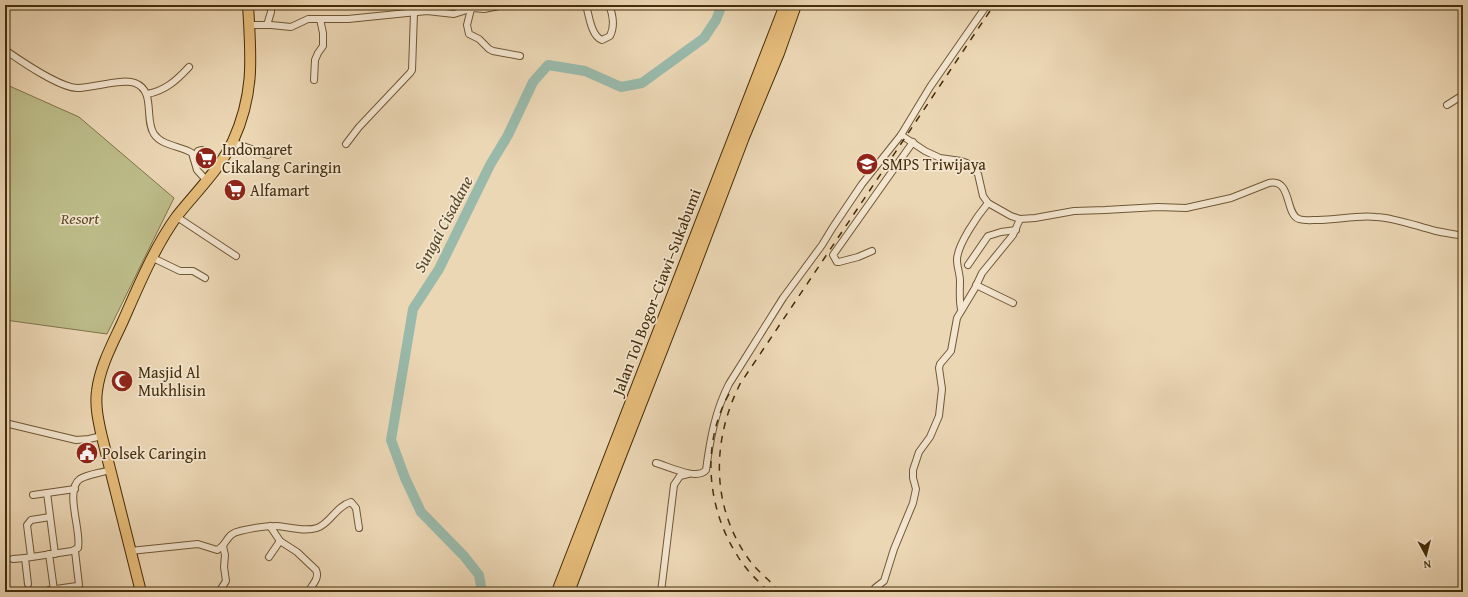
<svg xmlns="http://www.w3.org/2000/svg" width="1468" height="597" viewBox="0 0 1468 597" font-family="'Gentium Book Plus',serif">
<rect width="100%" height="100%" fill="#ecd7b5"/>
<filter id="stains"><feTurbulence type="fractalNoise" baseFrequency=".005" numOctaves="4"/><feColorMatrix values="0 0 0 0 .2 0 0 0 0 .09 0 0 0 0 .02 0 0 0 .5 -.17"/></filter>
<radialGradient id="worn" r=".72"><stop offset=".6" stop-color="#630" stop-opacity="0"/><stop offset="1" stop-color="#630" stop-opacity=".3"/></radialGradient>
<path fill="#bdbd8a" stroke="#81754a" d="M5 84 79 117 174 198 107 334 5 320Z"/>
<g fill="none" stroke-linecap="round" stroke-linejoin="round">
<path stroke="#99baab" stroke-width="10" d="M482 592 479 575 464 556 421 512 405 478 391 440 413 309 439 269 490 165 508 135 533 82 548 65 585 71 621 87 642 83 704 38 716 20 722 5"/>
<g stroke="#6f5835" stroke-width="8">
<g id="minor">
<path d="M586 5C589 15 591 36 602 40L610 36C615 26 613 15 609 5"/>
<path d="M987 5 930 87 901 135 925 151 940 158 961 161 967 163 978 174 983 196 988 203 1011 216 1020 219 1035 218 1074 211 1105 210 1158 207 1186 208 1231 198 1269 183C1292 178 1285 215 1299 219 1305 221 1312 220 1318 220 1337 220 1357 215 1376 217 1396 218 1416 226 1436 231 1445 233 1454 234 1463 236"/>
<path d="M471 9 467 25 469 34 479 39 489 49 493 51 520 56"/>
<path d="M249 25H271L291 27 308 19H348L427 11 454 14 473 8 484 9 504 5"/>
<path d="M267 25 271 12V5"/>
<path d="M5 50C21 61 58 87 77 88 93 88 122 78 135 83 156 91 144 119 154 134 162 146 181 146 192 153L197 170 207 181"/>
<path d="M314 80 315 60 318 53 323 46V33L320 19"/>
<path d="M147 94C165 91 177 80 189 67"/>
<path d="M1447 105 1463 95"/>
<path d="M232 142 268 155"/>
<path d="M346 144 359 127 410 73 412 70 414 13"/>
<path d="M194 158 198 151 202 150"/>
<path d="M177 217 236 256"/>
<path d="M872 251 858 257 839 262H837L833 255 913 142"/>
<path d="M153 258 180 271H193L205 278"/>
<path d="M968 265 988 236 1001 232 1016 230"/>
<path d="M976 285 1013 303"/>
<path d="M961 309C959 300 960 291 960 281 960 274 957 267 957 260 957 245 978 215 988 203"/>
<path d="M5 423 76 440 89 439 102 436"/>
<path d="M656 463C668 466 697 481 706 470 710 440 715 411 729 384L783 298 822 245 833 227 862 184 901 135"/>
<path d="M47 493 55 554"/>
<path d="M33 495 75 489"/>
<path d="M270 526 280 541 297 552 316 570C320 578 312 585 308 592"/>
<path d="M130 551 198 544 217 550C228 545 225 534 240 531 252 528 264 526 277 526 289 527 304 532 317 528 330 524 336 506 351 502L356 508 359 528"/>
<path d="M49 554 54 590"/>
<path d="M31 556 27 525 31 520 50 517"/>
<path d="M269 557 280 541"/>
<path d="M13 559 25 558"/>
<path d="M28 584 25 558 72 551 78 548C82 532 64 490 80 479 88 474 101 473 110 470"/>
<path d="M49 590 77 586 79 585 75 551"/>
<path d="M219 592 226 581 224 567 225 555 223 546"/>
<path d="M661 592 674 485 680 476 688 474"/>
<path d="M874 592 875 588 884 581 894 549 913 503 916 489 913 478V470L919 452 930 437 939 416 942 389 939 368 940 364 951 351 957 318 975 288 982 273 1013 235 1020 219"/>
</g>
</g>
<g stroke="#452d0a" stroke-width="12">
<path id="trunk" d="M141 592 101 433C98 419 95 405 97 391 100 366 113 343 123 321 138 287 155 246 177 216 196 192 220 169 233 141 255 93 251 56 248 5"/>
</g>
<g stroke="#452d0a" stroke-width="14">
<g id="motorway">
<path d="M558 592 786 5"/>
<path d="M568 592 606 491 689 279 743 137 778 53 795 5"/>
</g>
</g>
<use href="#minor" stroke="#f3e5cf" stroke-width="6"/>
<use href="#trunk" stroke="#e6bc7a" stroke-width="10"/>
<use href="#motorway" stroke="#e6bc7a" stroke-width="12"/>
<g stroke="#452d0a" stroke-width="1.5" stroke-dasharray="7 7" stroke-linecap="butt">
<path d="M729 394C701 444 707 508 737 555 745 569 757 580 769 592"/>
<path d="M780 592C771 581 759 573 750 561 711 508 711 442 740 384L994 5"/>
</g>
</g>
<defs>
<g id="supermarket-disc" transform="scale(1.15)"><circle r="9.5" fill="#8f2418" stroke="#f3e5cf"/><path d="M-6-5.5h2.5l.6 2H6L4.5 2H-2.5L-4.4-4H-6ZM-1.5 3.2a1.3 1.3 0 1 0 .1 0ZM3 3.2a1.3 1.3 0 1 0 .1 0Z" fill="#fff"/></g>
<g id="school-disc" transform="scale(1.15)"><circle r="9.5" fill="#8f2418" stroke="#f3e5cf"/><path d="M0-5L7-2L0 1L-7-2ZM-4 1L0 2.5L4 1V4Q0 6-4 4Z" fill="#fff"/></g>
<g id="mosque-disc" transform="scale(1.15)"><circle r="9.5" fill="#8f2418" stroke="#f3e5cf"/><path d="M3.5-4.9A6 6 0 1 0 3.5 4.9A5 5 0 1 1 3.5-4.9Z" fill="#fff"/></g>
<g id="civic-disc" transform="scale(1.15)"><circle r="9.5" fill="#8f2418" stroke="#f3e5cf"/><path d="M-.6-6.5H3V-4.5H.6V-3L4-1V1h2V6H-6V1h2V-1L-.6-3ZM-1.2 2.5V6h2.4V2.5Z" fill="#fff"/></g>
</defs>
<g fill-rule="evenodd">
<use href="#supermarket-disc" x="206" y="158"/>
<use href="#school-disc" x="867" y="164"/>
<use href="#supermarket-disc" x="235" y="190"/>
<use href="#mosque-disc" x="122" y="381"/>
<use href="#civic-disc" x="87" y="453"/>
</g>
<g text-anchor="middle" stroke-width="3.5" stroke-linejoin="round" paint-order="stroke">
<g font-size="16" fill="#452d0a" stroke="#f3e5cf" text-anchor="start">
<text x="222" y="155">Indomaret<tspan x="222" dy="18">Cikalang Caringin</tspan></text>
<text x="882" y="170">SMPS Triwijaya</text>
<text x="250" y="196">Alfamart</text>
<text x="138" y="378">Masjid Al<tspan x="138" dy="18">Mukhlisin</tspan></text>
<text x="102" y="459">Polsek Caringin</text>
</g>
<g font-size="16" font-style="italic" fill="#5d4a24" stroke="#f3e5cf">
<text x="80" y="224">Resort</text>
</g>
<g font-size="16" fill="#452d0a" stroke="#f3e5cf">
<text transform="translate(656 292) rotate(-69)" y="6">Jalan Tol Bogor–Ciawi–Sukabumi</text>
</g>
<g font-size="17" font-style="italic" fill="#56492a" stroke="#f3e5cf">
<text transform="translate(443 224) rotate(-62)" y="6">Sungai Cisadane</text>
</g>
</g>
<rect width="1468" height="597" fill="none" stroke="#ecd7b5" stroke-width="20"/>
<rect x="6" y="6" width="1456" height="585" fill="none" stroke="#452d0a" stroke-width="2"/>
<rect x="10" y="10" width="1448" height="577" fill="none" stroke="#452d0a"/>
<g transform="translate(1426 555) rotate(173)" stroke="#f3e5cf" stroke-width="3" paint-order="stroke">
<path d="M0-3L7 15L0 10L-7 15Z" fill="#452d0a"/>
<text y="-6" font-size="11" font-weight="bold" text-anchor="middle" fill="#452d0a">N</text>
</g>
<rect width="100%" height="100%" filter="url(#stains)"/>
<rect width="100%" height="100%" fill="url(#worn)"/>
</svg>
